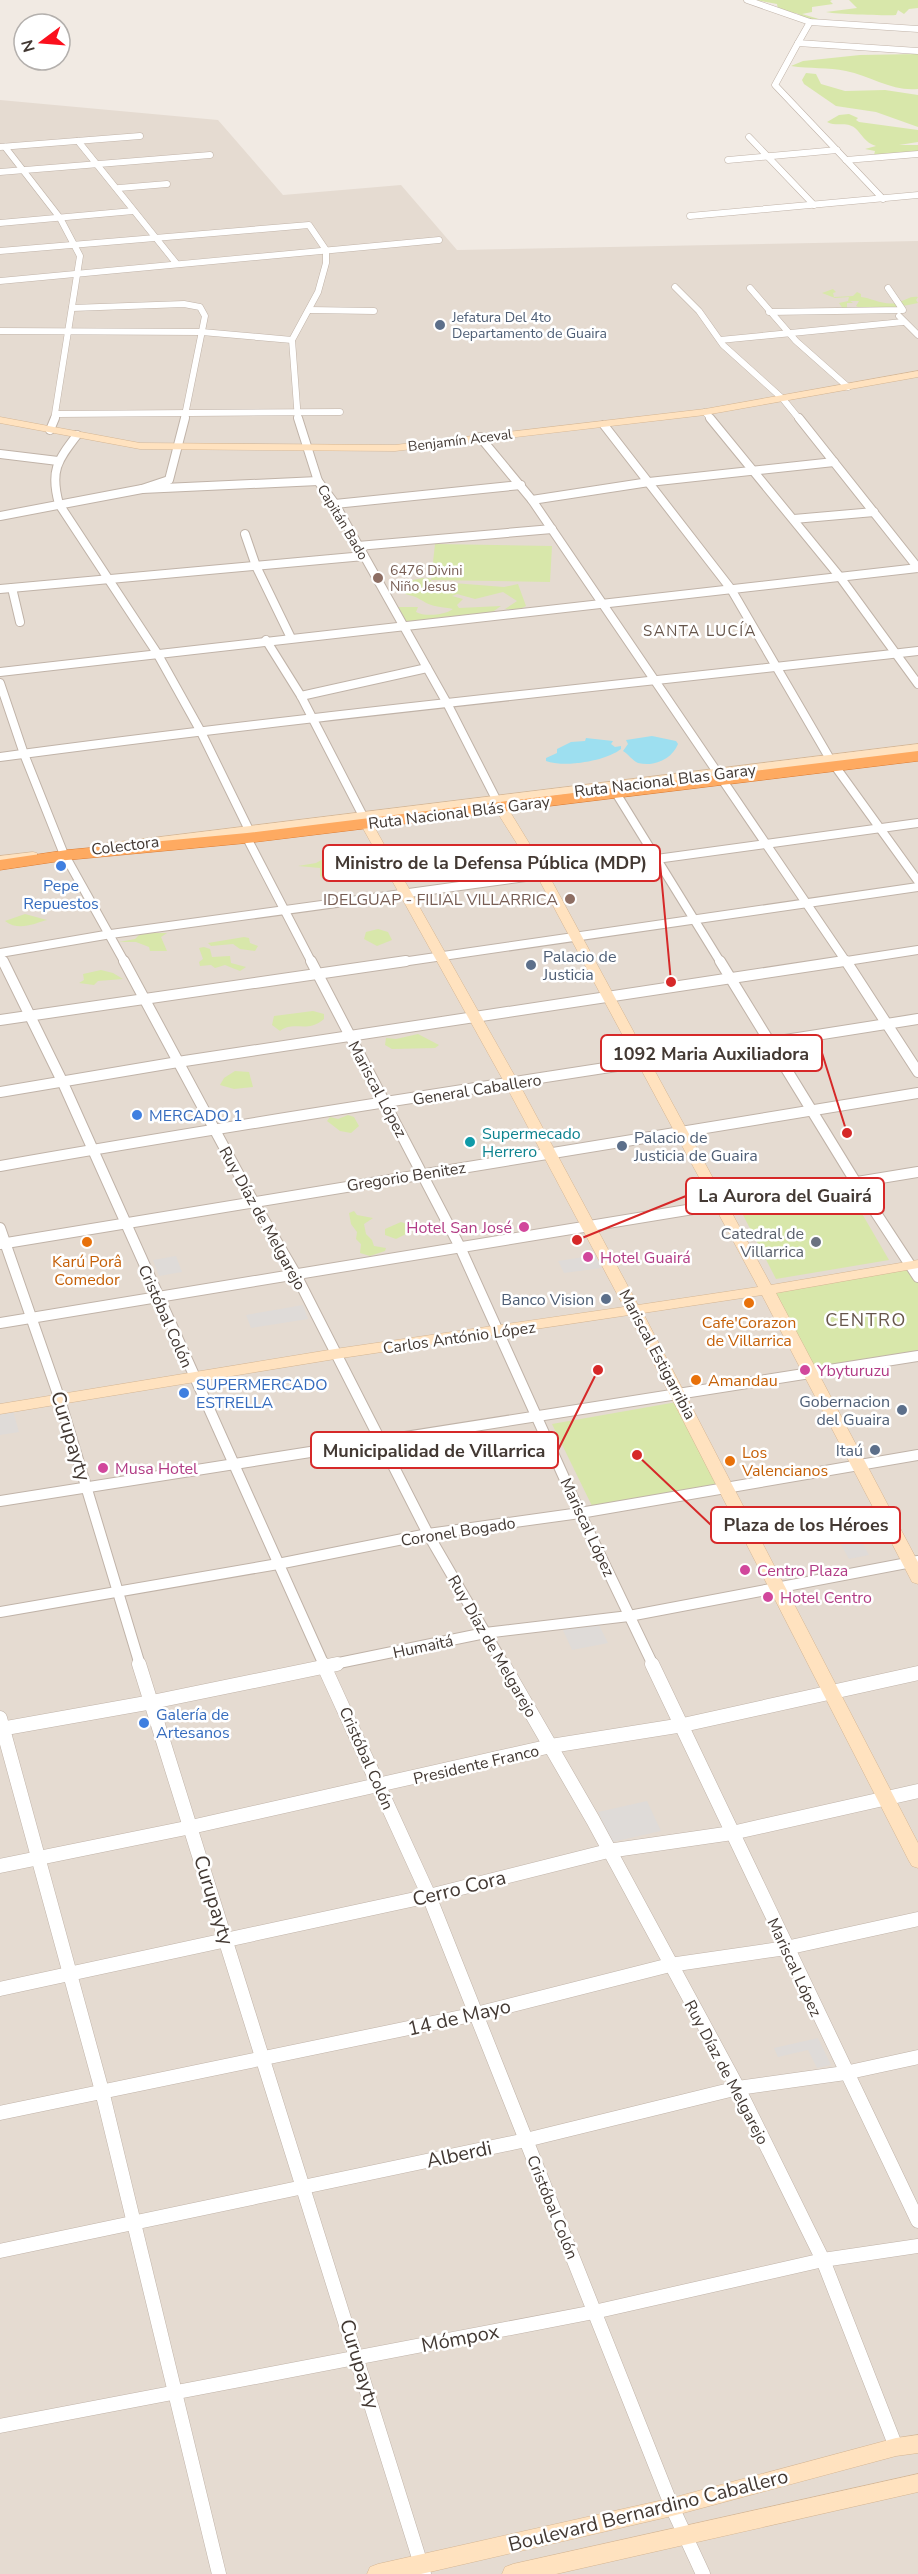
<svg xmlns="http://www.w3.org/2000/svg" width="918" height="2574" viewBox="0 0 918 2574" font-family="'Nunito Sans',sans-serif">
<rect width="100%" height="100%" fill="#f1eae3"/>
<path fill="#e5dbd1" d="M0 100 218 120 283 195 401 185 457 250 918 241V2574H0Z"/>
<g fill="#d8e7aa">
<path d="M756 0H832L830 1 833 4 812 7V12L802 14 819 19 812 21 796 13 779 15 777 4Z"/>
<path d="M849 0H918V8L909 9 904 14 898 10 896 15C892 16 832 14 826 12L857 8Z"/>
<path d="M918 54V89C894 92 870 76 846 71 828 67 810 69 791 66L803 61 860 55Z"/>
<path d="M806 73 816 74 821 84 845 91 885 90 918 95V127L876 112 836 106 804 84 802 80Z"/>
<path d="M849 114 858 118 856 120 859 122 918 130V142L899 145H918V152L874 155 875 151 865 149 876 146C865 143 861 133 855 128 846 121 836 127 827 122L839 115Z"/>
<path d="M833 289 836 292 833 293 834 297 853 296 857 292 861 294V297C872 298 886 307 899 302 907 300 909 296 918 297L916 300 918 303 888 309 860 308 856 306 859 301H850L853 303H847V308L843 309 839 303 848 301 849 297 835 298 822 293Z"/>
<path d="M435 544 552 546 550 582 431 580Z"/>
<path d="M423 578H429L434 584 453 583 504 587 518 584 526 606 518 610 505 609 517 601 503 592 475 599 457 594 452 596 463 599 457 605 459 608 501 606 491 613 441 617 414 626 404 621 402 614 397 611V607H418L416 612C425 617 445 615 453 609 444 607 431 607 423 601 416 597 414 596 405 594L406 591 421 589 402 586 403 582Z"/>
<path d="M325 858 345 860 348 866 339 870H330L327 880 320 876V868L298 866 316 863Z"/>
<path d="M25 914 47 920C35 923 19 932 5 921Z"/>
<path d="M378 929 388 932 392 940 377 946 364 939 366 932Z"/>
<path d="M141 933H167L161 937 167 951H150L149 947 136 942H119L135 939Z"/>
<path d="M244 937 249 938 250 943 258 946 255 951 240 949 233 944 211 946 208 943Z"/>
<path d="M204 947 210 949 212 957 230 956 231 963 246 967 240 971 225 965 215 968 211 965 200 966 199 962 203 959 199 948Z"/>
<path d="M101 970 113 973 123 979 98 981 94 985 79 983 84 980 83 974Z"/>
<path d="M313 1011 324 1014V1019C306 1034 295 1020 280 1031L272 1025 274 1016Z"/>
<path d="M418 1034 439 1045 435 1048 392 1049 385 1045 386 1038 396 1039Z"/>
<path d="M235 1071 249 1072 253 1087 234 1089 220 1085 224 1078Z"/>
<path d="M348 1115 354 1117 359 1126 351 1133 340 1131 327 1121 330 1117 338 1119Z"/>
<path d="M850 1193 889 1260 776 1279 741 1211Z"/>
<path d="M354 1211 357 1215 373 1218 364 1224 366 1234 372 1240 374 1246 386 1248 385 1251 370 1256 360 1253 361 1244 356 1239 357 1232 351 1224 349 1213Z"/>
<path d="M401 1222 410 1225 412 1231 396 1239 385 1235V1229Z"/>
<path d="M909 1268 918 1282V1354L813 1370 772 1292Z"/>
<path d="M677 1402 724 1486 593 1508 552 1424Z"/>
</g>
<g fill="#dfdbd8">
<path d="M596 1255 601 1268 564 1273 558 1261Z"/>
<path d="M176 1256 182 1272 159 1276 153 1260Z"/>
<path d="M303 1305 308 1319 251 1328 246 1315Z"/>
<path d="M13 1411 19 1432 0 1435V1414Z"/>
<path d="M856 1532 869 1555 849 1559 836 1536Z"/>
<path d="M598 1623 608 1643 572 1650 563 1630Z"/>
<path d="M647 1801 661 1831 612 1842 598 1812Z"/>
<path d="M818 2038 831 2065 817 2068 808 2050 778 2057 774 2048Z"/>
</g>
<g fill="#9ddff0">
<path d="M652 736 676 741 678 744C672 759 655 767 638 763 633 761 628 754 623 751L628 744 626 740Z"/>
<path d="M586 738 613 741 611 744 615 747 621 746V749C606 761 564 768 546 761V758L557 753V749L571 742 585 741Z"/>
</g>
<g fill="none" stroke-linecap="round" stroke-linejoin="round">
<g stroke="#c0b3a8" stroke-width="7">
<g id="street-far3">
<path d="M747 0 810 22 918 29"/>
<path d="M798 43 810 22"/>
<path d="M749 137 814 205"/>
<path d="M78 141 176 263"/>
<path d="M0 147 140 136"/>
<path d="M5 147 60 218 80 256 54 420"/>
<path d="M728 160 837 150"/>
<path d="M846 160 918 154"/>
<path d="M0 172 210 155"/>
<path d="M119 188 167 184"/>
<path d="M883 199 775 85 798 43 918 51"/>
<path d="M690 216 918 195"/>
<path d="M0 223 133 211"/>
<path d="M0 251 309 225 326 250V263L318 292 292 340 298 420"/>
<path d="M0 281 439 240"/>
<path d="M675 287 699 311 723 345 783 399 800 420"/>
<path d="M750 288 796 341 848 387"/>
<path d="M72 308 184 304 200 307 205 316 184 420"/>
<path d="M309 310 374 311"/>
<path d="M769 312 903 310 888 288"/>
<path d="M899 316 918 335"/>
<path d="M0 331 202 332 292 340"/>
<path d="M720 340 903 322"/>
<path d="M705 412 712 420"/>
<path d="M57 414 340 412"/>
</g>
</g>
<g stroke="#c0b3a8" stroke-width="10">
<g id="street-far2">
<path d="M298 418 318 481 335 504 448 705 497 801"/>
<path d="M710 418 840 577 918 684"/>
<path d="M799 418 918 568"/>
<path d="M604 425 731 589 830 759"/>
<path d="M50 430 55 418"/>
<path d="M77 435C57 461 50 471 59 504L157 653 200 730 249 830"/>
<path d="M480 437 532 500 847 963"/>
<path d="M0 454 58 461"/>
<path d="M142 489 169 480 185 418"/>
<path d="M532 500 649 482 834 462"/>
<path d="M335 504 521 485"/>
<path d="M0 516 142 489 318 481"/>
<path d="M794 519 874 512"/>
<path d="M245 534 256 566 291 638"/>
<path d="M358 546 552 529"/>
<path d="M12 588 20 622"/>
<path d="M0 589 364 556"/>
<path d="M266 640 301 696 363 816"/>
<path d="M0 672 918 568"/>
<path d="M0 683 24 754 63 852 125 963"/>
<path d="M301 696 427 668"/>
<path d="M0 757C305 716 612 686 918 651"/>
<path d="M835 766 918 881"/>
<path d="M616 793 721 963"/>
<path d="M247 838 312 963"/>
<path d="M0 953 111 934 918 823"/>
<path d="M0 956 3 963"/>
<path d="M395 963 918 887"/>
<path d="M834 963 918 950"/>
</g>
</g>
<g stroke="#c0b3a8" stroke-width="12">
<g id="street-far1">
<path d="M3 961 63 1083 324 1665"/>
<path d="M124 961 253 1201 295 1273 428 1534 504 1665"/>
<path d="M311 961 460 1247 580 1513 653 1665"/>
<path d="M720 961 855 1181 918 1277"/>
<path d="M846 961 918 1072"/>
<path d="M0 1020 406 961"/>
<path d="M0 1092 178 1062 844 961"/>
<path d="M0 1166C305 1112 612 1068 918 1019"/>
<path d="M0 1228 60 1400 140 1665"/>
<path d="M0 1244 918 1093"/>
<path d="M0 1323 918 1172"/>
<path d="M0 1501 918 1356"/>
<path d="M0 1612 278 1564 428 1534 580 1513 918 1455"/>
<path d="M329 1665 485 1633 629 1616 918 1561"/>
</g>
</g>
<g stroke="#c0b3a8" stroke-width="15">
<g id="street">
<path d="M139 1664 424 2574"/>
<path d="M323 1664 429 1896 672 2507 703 2574"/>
<path d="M503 1664 593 1820 738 2088 823 2260 896 2447"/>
<path d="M652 1664 918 2221"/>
<path d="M0 1718 102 2091 219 2574"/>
<path d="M0 1729 152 1702 337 1664"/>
<path d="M0 1866 191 1827 551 1746 683 1725 918 1673"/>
<path d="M0 1989 429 1896 608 1851 732 1833 918 1791"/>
<path d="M0 2113 476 2014 670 1965 786 1948 918 1919"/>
<path d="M0 2251 526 2140 738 2088 845 2073 918 2057"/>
<path d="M0 2426 594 2312 823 2260 918 2246"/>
</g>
</g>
<g stroke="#d5b694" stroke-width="1">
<g id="secondary">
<path d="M918 371V377L705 415 395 451 140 449 0 423V417L140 443 395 445 705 409Z"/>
<path d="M918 744V752L504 802 548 874 771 1285 918 1260V1268L776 1293 918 1562V1584L912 1582 910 1578 762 1295 643 1313 918 1843V1868L912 1866 909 1861 629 1315 335 1359 0 1414V1404L335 1349 624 1307 503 1080 360 823 366 819 372 823 517 1080 638 1305 758 1287 536 874 492 804 107 851 101 847 103 844Z"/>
<path d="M33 852 37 853V859L0 864V856Z"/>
<path d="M918 2435V2453L896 2456 672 2516 421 2574H367L370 2567 378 2564 672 2498 896 2438Z"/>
<path d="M918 2474V2492L556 2574H502L505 2567 513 2564Z"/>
</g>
</g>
<g stroke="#dd7b31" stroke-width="1">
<path id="highway" d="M918 751V761L247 843 67 860 0 870V860L67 850 247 833Z"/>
</g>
<use href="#street-far3" stroke="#fff" stroke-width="6"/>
<use href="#street-far2" stroke="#fff" stroke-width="8"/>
<use href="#street-far1" stroke="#fff" stroke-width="10"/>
<use href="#street" stroke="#fff" stroke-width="14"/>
<use href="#secondary" fill="#ffe2bf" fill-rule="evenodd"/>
<use href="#highway" fill="#feaa61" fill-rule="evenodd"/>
</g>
<g fill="#5c6f8a" stroke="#fff" stroke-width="2">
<circle cx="440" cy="325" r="6"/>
<circle cx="531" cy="965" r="6"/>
<circle cx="622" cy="1146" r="6"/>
<circle cx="606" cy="1299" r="6"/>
<circle cx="902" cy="1410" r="6"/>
<circle cx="875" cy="1450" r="6"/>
</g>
<g fill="#8d6e63" stroke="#fff" stroke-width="2">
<circle cx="378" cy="578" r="6"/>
<circle cx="570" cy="899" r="6"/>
</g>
<g fill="#3f7fe0" stroke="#fff" stroke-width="2">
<circle cx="61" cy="866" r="6"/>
<circle cx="137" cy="1115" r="6"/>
<circle cx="184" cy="1393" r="6"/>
<circle cx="144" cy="1723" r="6"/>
</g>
<circle fill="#0f9aa8" stroke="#fff" stroke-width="2" cx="470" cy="1142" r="6"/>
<g fill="#d1479c" stroke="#fff" stroke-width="2">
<circle cx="524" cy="1227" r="6"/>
<circle cx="588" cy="1257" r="6"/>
<circle cx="805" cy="1370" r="6"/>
<circle cx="103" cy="1468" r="6"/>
<circle cx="745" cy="1570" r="6"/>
<circle cx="768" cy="1597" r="6"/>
</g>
<g fill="#e8710a" stroke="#fff" stroke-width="2">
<circle cx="87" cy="1242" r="6"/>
<circle cx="749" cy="1303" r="6"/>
<circle cx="696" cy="1380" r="6"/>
<circle cx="730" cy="1461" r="6"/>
</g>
<circle fill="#6b7280" stroke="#fff" stroke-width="2" cx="816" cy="1242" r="6"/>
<g text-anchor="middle" stroke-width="5" stroke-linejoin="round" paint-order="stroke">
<g font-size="14" fill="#4e5e75" stroke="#fff" text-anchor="start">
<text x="452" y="322">Jefatura Del 4to<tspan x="452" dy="16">Departamento de Guaira</tspan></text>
</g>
<g font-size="14" fill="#433933" stroke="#fff">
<text transform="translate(460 440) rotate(-7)" y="5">Benjamín Aceval</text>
<text transform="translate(343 522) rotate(59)" y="5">Capitán Bado</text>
</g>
<g font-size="14" fill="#785e54" stroke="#fff" text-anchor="start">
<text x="390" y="575">6476 Divini<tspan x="390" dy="16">Niño Jesus</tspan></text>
</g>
<g font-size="15" letter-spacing="1.5" fill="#66554a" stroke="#fff">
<text x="700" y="636">SANTA LUCÍA</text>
</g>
<g font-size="16" fill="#433933" stroke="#fff">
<text transform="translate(665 780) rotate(-7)" y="6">Ruta Nacional Blas Garay</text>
<text transform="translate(459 812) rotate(-7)" y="6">Ruta Nacional Blás Garay</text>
<text transform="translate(125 845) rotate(-7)" y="6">Colectora</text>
<text transform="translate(378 1089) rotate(62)" y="6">Mariscal López</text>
<text transform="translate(477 1089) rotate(-9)" y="6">General Caballero</text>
<text transform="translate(406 1176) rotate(-9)" y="6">Gregorio Benitez</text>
<text transform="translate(263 1218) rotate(61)" y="6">Ruy Díaz de Melgarejo</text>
<text transform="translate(166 1316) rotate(66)" y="6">Cristóbal Colón</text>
<text transform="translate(459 1337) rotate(-8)" y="6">Carlos António López</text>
<text transform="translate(658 1354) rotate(62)" y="6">Mariscal Estigarribia</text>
<text transform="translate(588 1527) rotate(65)" y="6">Mariscal López</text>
<text transform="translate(458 1531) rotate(-9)" y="6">Coronel Bogado</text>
<text transform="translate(423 1646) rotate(-12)" y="6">Humaitá</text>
<text transform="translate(493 1646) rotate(60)" y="6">Ruy Díaz de Melgarejo</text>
<text transform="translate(367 1758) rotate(66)" y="6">Cristóbal Colón</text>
<text transform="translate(476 1764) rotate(-13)" y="6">Presidente Franco</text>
<text transform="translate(795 1967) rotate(65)" y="6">Mariscal López</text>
<text transform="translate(727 2072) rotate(62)" y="6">Ruy Díaz de Melgarejo</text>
<text transform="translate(553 2207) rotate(68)" y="6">Cristóbal Colón</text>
</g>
<g font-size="16" fill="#366cbe" stroke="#fff" text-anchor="start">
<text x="61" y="891" text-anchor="middle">Pepe<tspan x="61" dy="18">Repuestos</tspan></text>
<text x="149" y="1121">MERCADO 1</text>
<text x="196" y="1390">SUPERMERCADO<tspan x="196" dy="18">ESTRELLA</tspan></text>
<text x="156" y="1720">Galería de<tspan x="156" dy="18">Artesanos</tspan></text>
</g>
<g font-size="16" fill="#785e54" stroke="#fff" text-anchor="end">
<text x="558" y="905">IDELGUAP - FILIAL VILLARRICA</text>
</g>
<g font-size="16" fill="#4e5e75" stroke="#fff" text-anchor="end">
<text x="543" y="962" text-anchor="start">Palacio de<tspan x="543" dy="18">Justicia</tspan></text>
<text x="634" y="1143" text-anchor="start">Palacio de<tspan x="634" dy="18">Justicia de Guaira</tspan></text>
<text x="594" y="1305">Banco Vision</text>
<text x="890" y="1407">Gobernacion<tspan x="890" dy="18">del Guaira</tspan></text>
<text x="863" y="1456">Itaú</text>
</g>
<g font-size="16" fill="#0d838f" stroke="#fff" text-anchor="start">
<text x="482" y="1139">Supermecado<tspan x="482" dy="18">Herrero</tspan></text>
</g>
<g font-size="16" fill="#b23c85" stroke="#fff" text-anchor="start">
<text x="512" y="1233" text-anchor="end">Hotel San José</text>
<text x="600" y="1263">Hotel Guairá</text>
<text x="817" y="1376">Ybyturuzu</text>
<text x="115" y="1474">Musa Hotel</text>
<text x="757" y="1576">Centro Plaza</text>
<text x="780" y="1603">Hotel Centro</text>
</g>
<g font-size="16" fill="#5b616d" stroke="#fff" text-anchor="end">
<text x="804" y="1239">Catedral de<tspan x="804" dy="18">Villarrica</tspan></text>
</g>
<g font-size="16" fill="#c56008" stroke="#fff">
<text x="87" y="1267">Karú Porâ<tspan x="87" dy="18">Comedor</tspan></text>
<text x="749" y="1328">Cafe'Corazon<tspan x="749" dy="18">de Villarrica</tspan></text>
<text x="708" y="1386" text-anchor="start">Amandau</text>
<text x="742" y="1458" text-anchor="start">Los<tspan x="742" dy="18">Valencianos</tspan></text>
</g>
<g font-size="18" letter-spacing="1.5" fill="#66554a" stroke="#fff">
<text x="866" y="1326">CENTRO</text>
</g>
<g font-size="20" fill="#433933" stroke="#fff">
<text transform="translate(71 1436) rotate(73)" y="7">Curupayty</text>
<text transform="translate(459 1888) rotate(-14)" y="7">Cerro Cora</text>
<text transform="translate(214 1900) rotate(73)" y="7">Curupayty</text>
<text transform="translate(459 2017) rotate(-13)" y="7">14 de Mayo</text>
<text transform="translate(459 2154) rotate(-12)" y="7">Alberdi</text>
<text transform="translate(460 2338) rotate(-11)" y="7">Mómpox</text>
<text transform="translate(360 2364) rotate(73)" y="7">Curupayty</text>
<text transform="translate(648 2510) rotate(-14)" y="7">Boulevard Bernardino Caballero</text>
</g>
</g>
<path fill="none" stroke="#d62828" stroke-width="2" d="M671 982L660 863M847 1133L822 1053M577 1240L686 1196M598 1370L558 1450M637 1455L711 1525"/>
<g fill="#d62828" stroke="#fff" stroke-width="2">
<circle cx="671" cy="982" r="6"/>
<circle cx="847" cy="1133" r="6"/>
<circle cx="577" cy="1240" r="6"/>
<circle cx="598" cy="1370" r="6"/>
<circle cx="637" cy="1455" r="6"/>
</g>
<g fill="#fff" stroke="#d62828" stroke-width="2">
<rect x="323" y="845" width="337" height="36" rx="6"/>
<rect x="601" y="1035" width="221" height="36" rx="6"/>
<rect x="686" y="1178" width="198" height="36" rx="6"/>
<rect x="311" y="1432" width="247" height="36" rx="6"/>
<rect x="711" y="1507" width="189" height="36" rx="6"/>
</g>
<g font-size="18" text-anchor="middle" font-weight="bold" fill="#433933">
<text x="491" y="869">Ministro de la Defensa Pública (MDP)</text>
<text x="711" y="1060">1092 Maria Auxiliadora</text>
<text x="785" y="1202">La Aurora del Guairá</text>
<text x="434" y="1457">Municipalidad de Villarrica</text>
<text x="806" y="1531">Plaza de los Héroes</text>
</g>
<g transform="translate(42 42) rotate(254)"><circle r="28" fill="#ffffff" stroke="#b4b0ad" stroke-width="1.5"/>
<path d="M0-4.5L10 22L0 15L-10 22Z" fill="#fb101d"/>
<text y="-9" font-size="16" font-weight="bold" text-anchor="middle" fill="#433933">N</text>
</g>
</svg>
